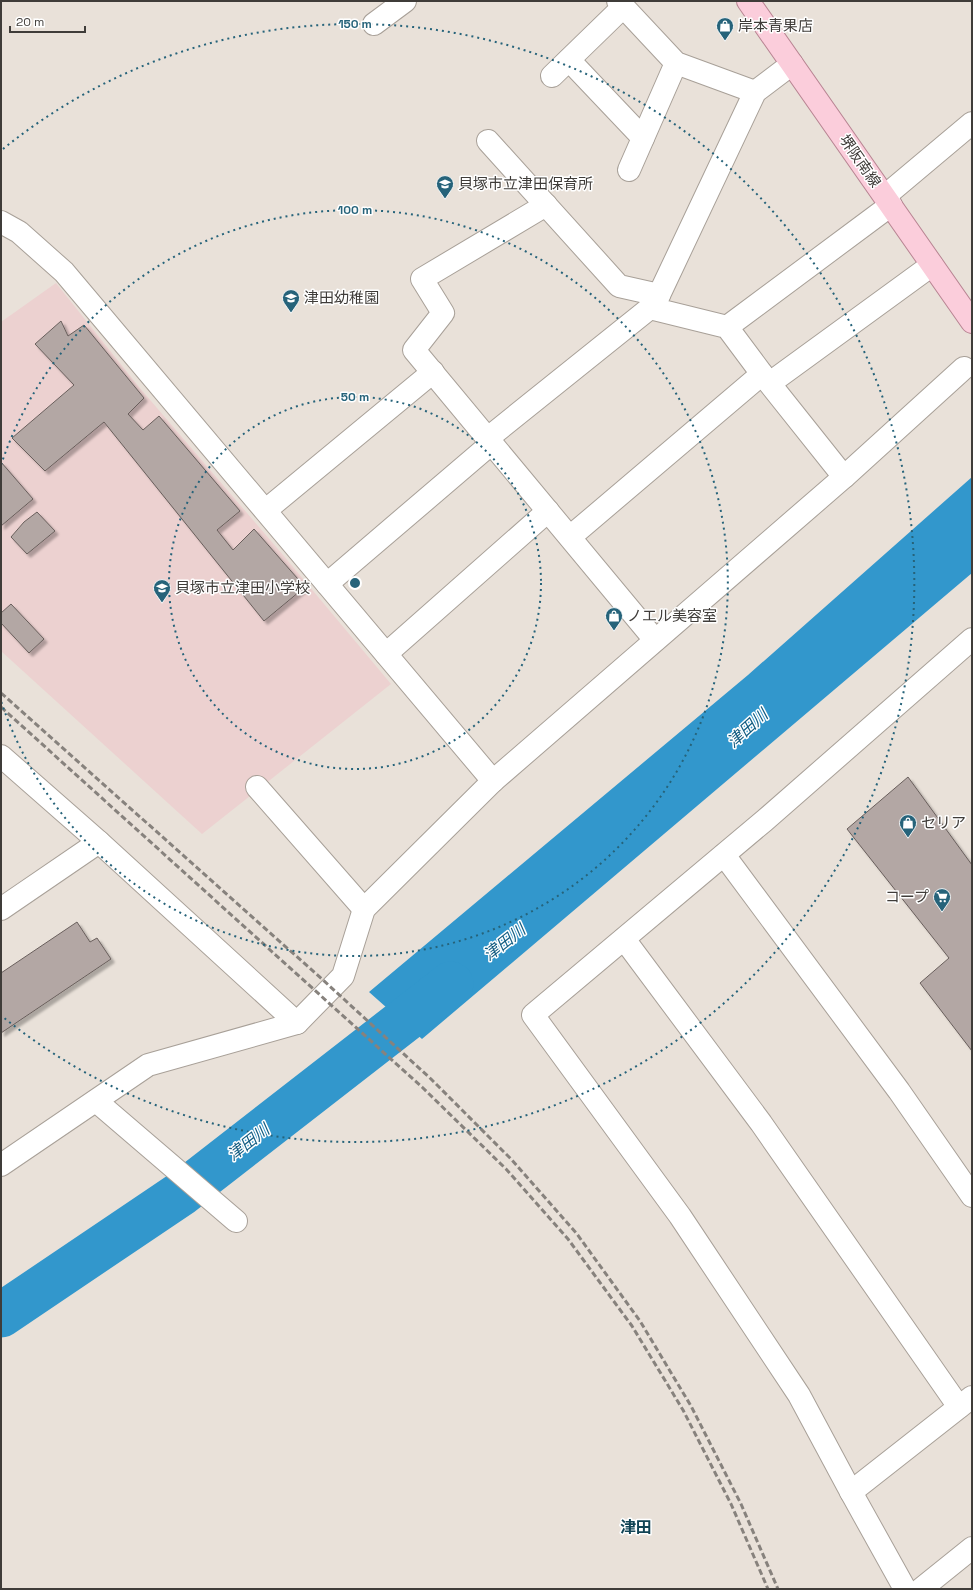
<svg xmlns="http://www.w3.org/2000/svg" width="973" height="1590" viewBox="0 0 973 1590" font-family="'Space Grotesk','Noto Sans JP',sans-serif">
<defs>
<filter id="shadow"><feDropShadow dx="3.5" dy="3.5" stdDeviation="1" flood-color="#0004"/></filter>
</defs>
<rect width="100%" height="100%" fill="#e9e1d9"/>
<path fill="#ecd1d0" d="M56 283 139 387 283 555 391 684 202 834 1 651V322Z"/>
<path fill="#3297cc" d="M972 477V573L422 1039 369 992 748 675Z"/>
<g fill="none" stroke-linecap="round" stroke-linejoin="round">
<path stroke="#3297cc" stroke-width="45" d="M1 1315 182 1193 451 984"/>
</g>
<g fill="#b3a7a4" stroke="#695f5c" filter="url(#shadow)">
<path d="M61 321 68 336 84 325 144 398 128 414 143 430 159 416 240 511 217 530 233 550 254 529 305 587 264 621 104 422 45 471 12 438 74 385 35 344Z"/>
<path d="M1 462 33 499 1 526Z"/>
<path d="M37 512 55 531 27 554 11 537 24 522Z"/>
<path d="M11 604 44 639 29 653 1 623V613Z"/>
<path d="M908 777 972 865V1051L920 983 949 958 847 829Z"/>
<path d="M77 922 90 942 97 938 111 959 1 1033V973Z"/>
</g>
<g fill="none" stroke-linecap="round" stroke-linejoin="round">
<g stroke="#a8a098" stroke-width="24">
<g id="minor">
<path d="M618 1 676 63 755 92"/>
<path d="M374 24 405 1"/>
<path d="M569 60 643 138"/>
<path d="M552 76 623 7"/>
<path d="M488 141 619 286 659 295"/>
<path d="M629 170 676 63"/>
<path d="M885 196 972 123"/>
<path d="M546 205 422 279 443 313 414 350 655 640"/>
<path d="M1 222 19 232 64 272 493 781"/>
<path d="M650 308 727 327 762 374 844 477"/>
<path d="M727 327 891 205"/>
<path d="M770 383 932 265"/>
<path d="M488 438 650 308 659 295 755 92 792 64"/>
<path d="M266 510 433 372"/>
<path d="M570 537 762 374"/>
<path d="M327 584 492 443"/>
<path d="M386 654 548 511"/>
<path d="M1 756 99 842 297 1023"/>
<path d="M257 787 364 909"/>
<path d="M724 855 899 1091 972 1196"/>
<path d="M1 909 99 842"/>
<path d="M624 939 761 1123 959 1407"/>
<path d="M96 1101 236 1221"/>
<path d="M1 1165 148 1065 297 1023 343 976 364 909 493 781 844 477 964 368"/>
<path d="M851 1492 972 1397"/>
<path d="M905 1589 851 1492 799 1395 680 1216 533 1015 764 821 972 639"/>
<path d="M921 1589 972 1548"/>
</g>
</g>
<g stroke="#b88593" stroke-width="24">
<path id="major" d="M748 1 972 322"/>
</g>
<use href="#minor" stroke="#fff" stroke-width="22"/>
<use href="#major" stroke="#fbcddb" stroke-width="22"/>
<g stroke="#87827d" stroke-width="3" stroke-dasharray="6 3" stroke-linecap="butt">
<path d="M1 693 323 980 431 1079 511 1159 577 1234 640 1321 691 1406 741 1504 778 1589"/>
<path d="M1 707 423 1088 506 1169 568 1239 632 1326 683 1410 731 1504 768 1589"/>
</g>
</g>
<g fill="none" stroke="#26637a" stroke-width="2" stroke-dasharray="2 4">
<circle cx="355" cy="583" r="186"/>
<path d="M1 465A373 373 0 1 1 1 701"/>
<path d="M3 149A559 559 0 1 1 3 1017"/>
</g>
<defs>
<g id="shop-pin" transform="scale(0.9)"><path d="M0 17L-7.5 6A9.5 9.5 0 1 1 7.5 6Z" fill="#26637a" stroke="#fff"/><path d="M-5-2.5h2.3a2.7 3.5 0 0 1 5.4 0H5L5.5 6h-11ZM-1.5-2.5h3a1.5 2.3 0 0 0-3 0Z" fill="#fff"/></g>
<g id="school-pin" transform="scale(0.9)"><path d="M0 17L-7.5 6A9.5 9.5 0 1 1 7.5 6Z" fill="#26637a" stroke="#fff"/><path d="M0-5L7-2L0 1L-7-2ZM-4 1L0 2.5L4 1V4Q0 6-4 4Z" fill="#fff"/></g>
<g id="university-pin" transform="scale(0.9)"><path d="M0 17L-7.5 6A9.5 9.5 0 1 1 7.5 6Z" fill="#26637a" stroke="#fff"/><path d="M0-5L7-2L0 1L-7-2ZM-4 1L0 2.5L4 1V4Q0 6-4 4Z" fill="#fff"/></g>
<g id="supermarket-pin" transform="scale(0.9)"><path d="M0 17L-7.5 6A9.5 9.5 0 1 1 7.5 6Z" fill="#26637a" stroke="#fff"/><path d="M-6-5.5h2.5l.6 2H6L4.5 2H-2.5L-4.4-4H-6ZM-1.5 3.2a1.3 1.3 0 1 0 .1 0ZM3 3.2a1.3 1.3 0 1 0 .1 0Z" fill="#fff"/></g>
</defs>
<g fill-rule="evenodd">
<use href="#shop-pin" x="725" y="26"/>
<use href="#school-pin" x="445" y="184"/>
<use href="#school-pin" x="291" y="298"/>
<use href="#university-pin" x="162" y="588"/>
<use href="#shop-pin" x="614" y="616"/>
<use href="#shop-pin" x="908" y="823"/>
<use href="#supermarket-pin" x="942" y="897"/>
</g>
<g text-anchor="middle" stroke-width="3" stroke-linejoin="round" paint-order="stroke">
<g font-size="15" fill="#3f3c39" stroke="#fff" text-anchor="start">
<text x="738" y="31">岸本青果店</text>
<text x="458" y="189">貝塚市立津田保育所</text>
<text x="304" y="303">津田幼稚園</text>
<text x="175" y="593">貝塚市立津田小学校</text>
<text x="627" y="621">ノエル美容室</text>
<text x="921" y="828">セリア</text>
<text x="929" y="902" text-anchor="end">コープ</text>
</g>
<g font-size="15" fill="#3f3c39" stroke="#fff">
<text transform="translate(860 161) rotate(55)" y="5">堺阪南線</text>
</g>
<g font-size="16" font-style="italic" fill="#125c81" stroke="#fff">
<text transform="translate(747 728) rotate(-42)" y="6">津田川</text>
<text transform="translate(504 942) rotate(-38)" y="6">津田川</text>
<text transform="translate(248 1142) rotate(-38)" y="6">津田川</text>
</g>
<g font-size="16" font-weight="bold" fill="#145" stroke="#fff">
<text x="636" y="1533">津田</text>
</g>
</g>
<circle cx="355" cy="583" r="6" fill="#26637a" stroke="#fff" stroke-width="2"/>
<g font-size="12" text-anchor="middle" font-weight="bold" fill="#26637a" stroke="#fff" stroke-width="3" stroke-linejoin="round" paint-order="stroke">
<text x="355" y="28">150 m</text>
<text x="355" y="214">100 m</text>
<text x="355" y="401">50 m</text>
</g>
<rect width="973" height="1590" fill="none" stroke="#3f3c39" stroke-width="4"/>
<path d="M10 26v6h75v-6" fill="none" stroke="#3f3c39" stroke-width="2"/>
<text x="16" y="26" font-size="12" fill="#3f3c39" stroke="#ffffff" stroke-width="3" paint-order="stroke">20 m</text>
</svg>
